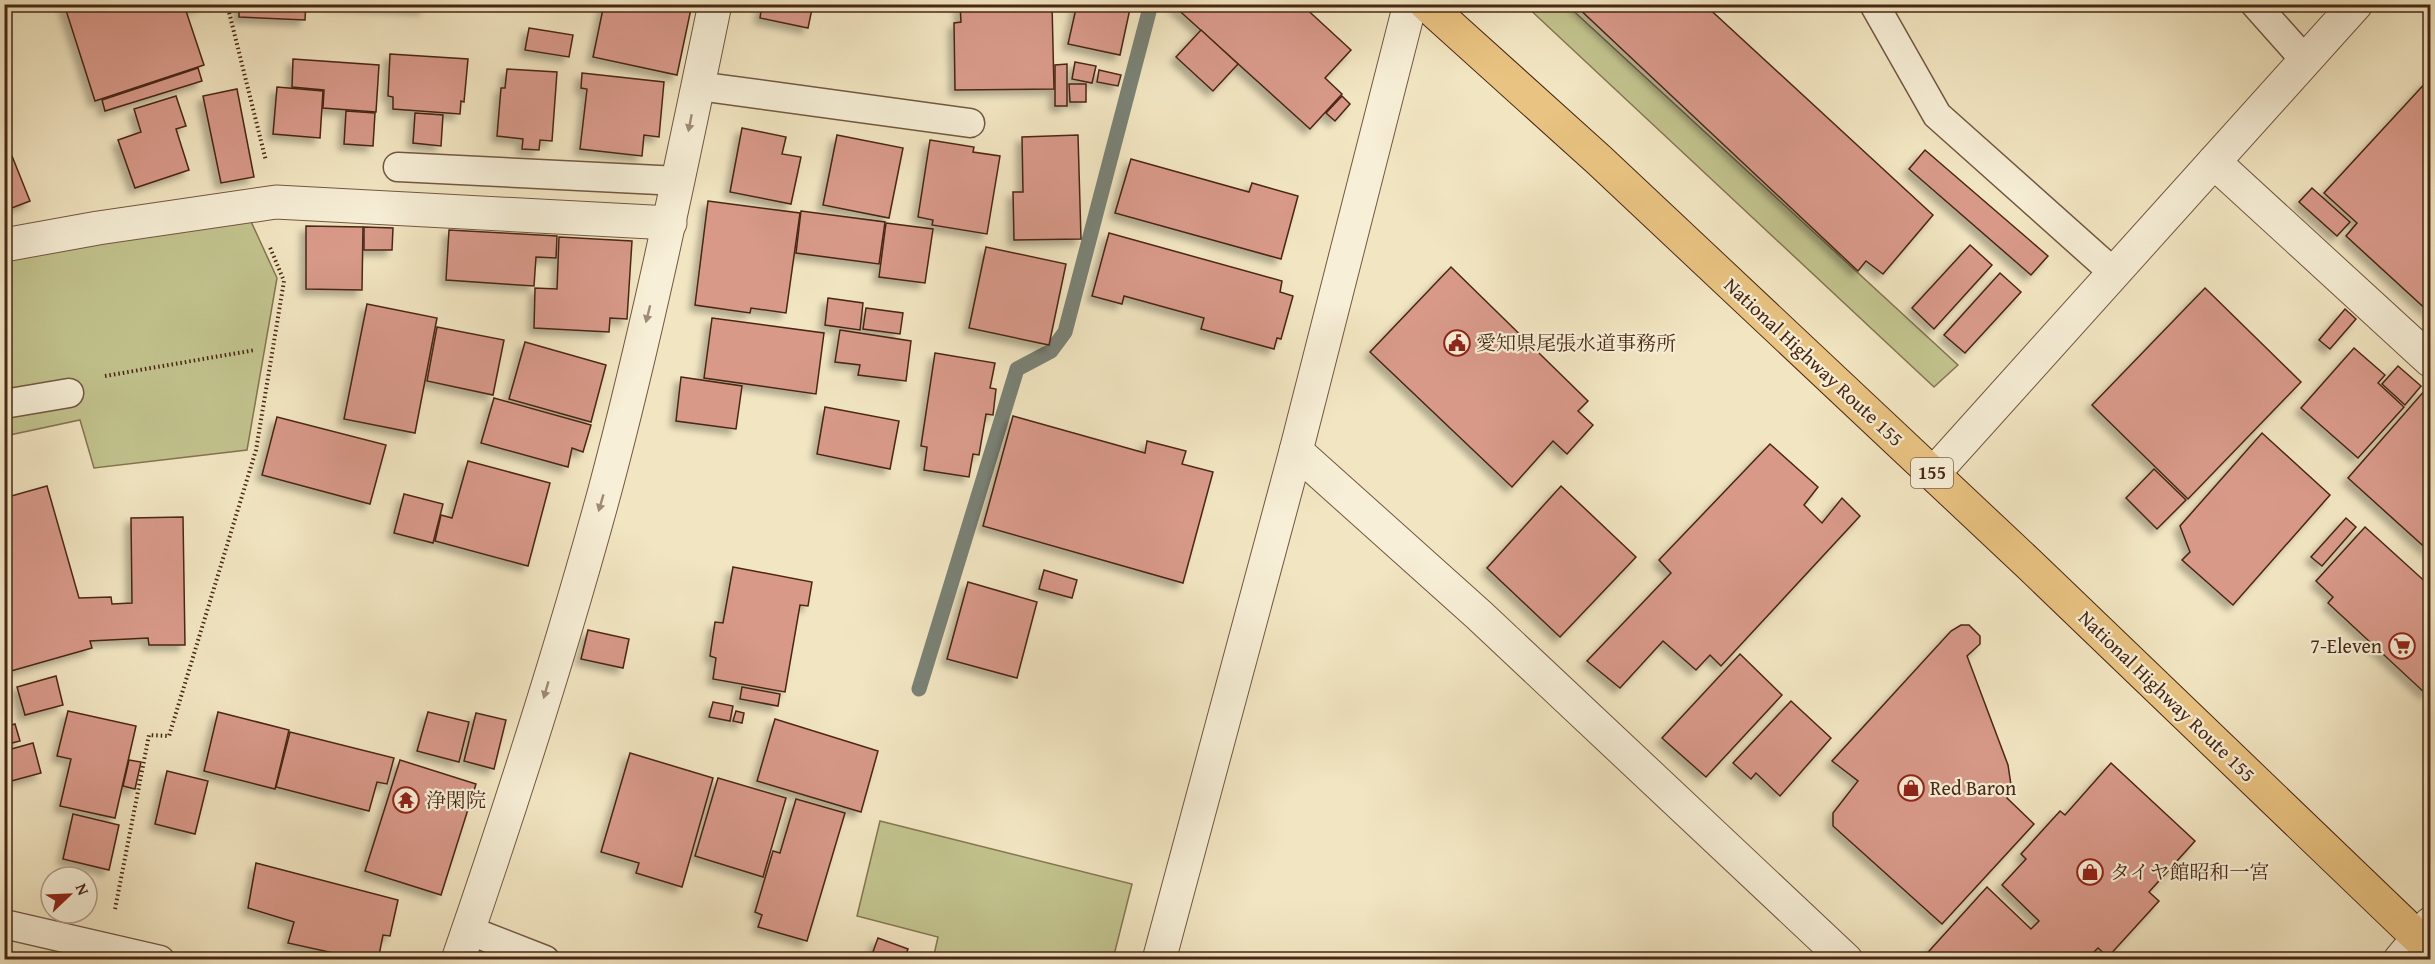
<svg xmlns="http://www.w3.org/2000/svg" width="2435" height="964" viewBox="0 0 2435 964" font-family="'Gentium Book Plus','Noto Serif JP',serif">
<defs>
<filter id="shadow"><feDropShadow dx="-5.5" dy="5.5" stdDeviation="3" flood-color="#0004"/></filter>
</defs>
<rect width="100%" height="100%" fill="#f2e6c2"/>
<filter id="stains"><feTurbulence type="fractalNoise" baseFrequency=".00333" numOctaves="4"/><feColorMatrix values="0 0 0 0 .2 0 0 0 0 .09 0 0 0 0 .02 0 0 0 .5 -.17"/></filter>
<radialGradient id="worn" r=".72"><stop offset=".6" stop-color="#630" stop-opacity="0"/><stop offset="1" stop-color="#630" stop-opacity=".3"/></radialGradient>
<g fill="#c2c38e" stroke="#857551" stroke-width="1.5">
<path d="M1525 5H1567L1958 365 1934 387Z"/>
<path d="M248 215 277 278 247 450 94 468 80 420 5 436 4 257Z"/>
<path d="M880 821 1132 884 1113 959H933L938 937 857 916Z"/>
</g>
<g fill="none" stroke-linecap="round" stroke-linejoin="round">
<path stroke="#7a8276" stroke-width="15" d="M919 689 1017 369 1051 351 1065 332 1151 4"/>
</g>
<g fill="#d89989" stroke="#482714" stroke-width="1.5" filter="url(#shadow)">
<path d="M64 4H204L186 11 204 65 95 101Z"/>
<path d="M239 4H306L305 20 239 17Z"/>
<path d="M330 4H425V9Z"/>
<path d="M604 4H692L677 75 593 57Z"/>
<path d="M762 4H813L808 28 760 18Z"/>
<path d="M960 4H1052L1054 89 955 90 954 23 961 22Z"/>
<path d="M1077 4H1131L1120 55 1068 44Z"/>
<path d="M1301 4 1351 50 1325 78 1342 94 1310 129 1173 5Z"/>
<path d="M1574 4H1704L1933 215 1883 274 1866 261 1858 271Z"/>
<path d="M529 28 573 35 569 57 525 50Z"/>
<path d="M1201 30 1238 64 1213 91 1176 57Z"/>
<path d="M390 54 468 59 464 102 461 101 460 114 393 109V97L388 96Z"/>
<path d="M293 59 379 65 376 112 323 108 324 90 292 87Z"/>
<path d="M1075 62 1096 66 1092 83 1072 79Z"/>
<path d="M1067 64V106H1055V65Z"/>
<path d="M198 68 202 81 105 111 102 100Z"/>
<path d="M507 69 557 72 552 141 540 140 539 150 522 149 523 139 497 136 501 88H505Z"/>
<path d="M1099 70 1121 75 1118 86 1097 82Z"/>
<path d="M582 73 664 82 659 137 644 135 642 156 580 149 587 89 581 88Z"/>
<path d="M2429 79 2430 81V313L2346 236 2357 223 2324 193Z"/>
<path d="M1069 84H1086V102H1070Z"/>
<path d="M277 87 323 91 320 138 273 134Z"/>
<path d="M237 89 254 177 221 183 203 96Z"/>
<path d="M176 96 186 126 176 129 189 170 135 188 118 140 141 132 134 109Z"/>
<path d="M1342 96 1350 104 1335 121 1326 113Z"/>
<path d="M346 111 375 113 373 146 344 144Z"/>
<path d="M415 113 443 115 441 146 413 143Z"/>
<path d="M742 128 786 137 782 154 801 157 791 204 730 192Z"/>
<path d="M837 135 903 148 889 218 823 205Z"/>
<path d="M1078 135 1081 239 1014 240 1013 192H1023L1022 137Z"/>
<path d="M930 140 974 147 973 152 1000 156 987 234 932 225 933 220 918 217Z"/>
<path d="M1925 150 2048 256 2031 275 1909 169Z"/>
<path d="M12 156 30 201 4 211V159Z"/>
<path d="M1131 159 1249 192 1252 183 1298 196 1281 259 1115 213Z"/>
<path d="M2312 188 2350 222 2337 236 2299 202Z"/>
<path d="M708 201 800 213 786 313 751 308 750 313 695 305Z"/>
<path d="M801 211 885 222 879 264 796 253Z"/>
<path d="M886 223 933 229 925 283 879 277Z"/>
<path d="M306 226 363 227 362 290 306 289Z"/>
<path d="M364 227 393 228 392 250H364Z"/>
<path d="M449 230 557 236 556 258 536 257 534 286 446 280Z"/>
<path d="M1109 233 1282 281 1280 292 1293 296 1281 339 1277 338 1274 349 1201 329 1204 318 1124 296 1122 304 1092 296Z"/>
<path d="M559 237 632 241 627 319 610 318 609 332 534 328 535 288 557 289Z"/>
<path d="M1970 245 1992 265 1934 329 1912 308Z"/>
<path d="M986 247 1066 264 1049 345 969 328Z"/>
<path d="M1451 267 1588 401 1578 411 1593 425 1567 454 1553 441 1512 487 1370 352Z"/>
<path d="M2000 273 2021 292 1965 353 1944 335Z"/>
<path d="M2205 288 2301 382 2188 499 2092 405Z"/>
<path d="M828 298 863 303 860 330 825 325Z"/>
<path d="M367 304 437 318 415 433 344 419Z"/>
<path d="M866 308 903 313 900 334 863 329Z"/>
<path d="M2345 309 2356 319 2330 349 2319 340Z"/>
<path d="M712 318 824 333 816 394 704 378Z"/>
<path d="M437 327 504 340 493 395 427 381Z"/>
<path d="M840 330 911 341 906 381 858 375 860 365 835 362Z"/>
<path d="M525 342 606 365 591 422 509 399Z"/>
<path d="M2354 348 2385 375 2378 383 2404 407 2358 458 2301 408Z"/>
<path d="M935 353 995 363 990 388 996 389 993 415 986 414 979 455 973 454 969 477 924 470 927 447 921 446Z"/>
<path d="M2398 366 2421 386 2405 405 2382 384Z"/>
<path d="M681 377 742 386 736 429 676 421Z"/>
<path d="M2426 389 2430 393V552L2348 478Z"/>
<path d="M494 398 591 425 583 452 572 448 568 467 481 443Z"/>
<path d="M825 407 899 421 890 469 817 454Z"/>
<path d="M1013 416 1145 453 1147 441 1186 451 1182 464 1213 472 1183 583 983 526Z"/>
<path d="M277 417 386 445 370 504 262 475Z"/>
<path d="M2262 433 2330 495 2233 605 2182 560 2190 552 2180 526Z"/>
<path d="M1770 444 1818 487 1804 505 1822 523 1842 498 1860 516 1721 666 1710 655 1696 670 1663 641 1620 688 1587 661 1671 573 1659 560Z"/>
<path d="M468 461 550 483 528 566 435 541 441 515 452 518Z"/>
<path d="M2154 469 2186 500 2157 529 2126 498Z"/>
<path d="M47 486 79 598 111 597 112 604 132 603 131 518 183 517 185 645H149L148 638 90 641 92 648 4 673V498Z"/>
<path d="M1561 486 1636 557 1560 637 1487 568Z"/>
<path d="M404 494 443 504 433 543 394 533Z"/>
<path d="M2346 518 2356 527 2322 566 2311 557Z"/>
<path d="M2365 527 2430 586V689L2426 694 2328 603 2333 597 2316 581Z"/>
<path d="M733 567 812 582 808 606 800 605 785 692 713 679 716 658 710 656 715 622 723 623Z"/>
<path d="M1044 570 1077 580 1072 598 1039 589Z"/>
<path d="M968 582 1037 602 1017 678 947 659Z"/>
<path d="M1961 625H1969L1980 636V644L1967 656 2008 765 2011 785 2007 798 2034 824 1942 924 1833 826V813L1858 781 1832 761 1951 631Z"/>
<path d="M588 630 629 639 623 668 581 659Z"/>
<path d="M1740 654 1782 695 1706 777 1662 738Z"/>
<path d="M56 676 63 705 25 715 17 687Z"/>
<path d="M742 687 780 694 778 706 740 699Z"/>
<path d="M1791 701 1831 738 1780 796 1756 773 1751 779 1733 763Z"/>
<path d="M713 702 733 706 730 721 709 717Z"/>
<path d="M68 711 136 726 115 818 60 806 71 759 57 756Z"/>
<path d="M736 711 744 713 742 723 733 721Z"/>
<path d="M218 712 289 730 275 789 204 771Z"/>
<path d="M428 712 469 722 459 762 417 751Z"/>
<path d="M476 713 506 720 494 769 464 761Z"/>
<path d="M775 719 878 751 861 812 757 781Z"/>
<path d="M15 724 20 741 4 745V727Z"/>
<path d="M290 732 394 758 387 784 377 782 369 811 276 787Z"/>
<path d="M33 743 41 773 4 783V751Z"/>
<path d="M630 753 713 778 682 887 636 873 639 863 601 852Z"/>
<path d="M129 760 141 762 135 789 123 786Z"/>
<path d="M400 760 476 784 441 895 365 871Z"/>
<path d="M2111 763 2195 841 2149 892 2159 901 2108 957 2098 948 2092 954 2098 960H1921L1987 887 2031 929 2039 921 2002 885 2026 859 2021 854 2060 811 2065 815Z"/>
<path d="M167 771 208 781 195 834 155 824Z"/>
<path d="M718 778 786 798 763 877 695 856Z"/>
<path d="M796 799 845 813 807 941 758 927 762 915 755 912 773 851 780 853Z"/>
<path d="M73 814 119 825 109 870 63 859Z"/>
<path d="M256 863 398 900 390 936 383 935 378 960H365L288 943 294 922 248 908Z"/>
<path d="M878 938 908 949 904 960H870Z"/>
</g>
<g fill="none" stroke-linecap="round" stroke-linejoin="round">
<g stroke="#725740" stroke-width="31">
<g id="service">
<path d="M1874 4 1937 115 2114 273"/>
<path d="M2255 4 2306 61"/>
<path d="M698 86 970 123"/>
<path d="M398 167 679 181"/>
<path d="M4 404 69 393"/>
<path d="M4 924 160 960"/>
<path d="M468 930 545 960"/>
</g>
</g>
<g stroke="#725740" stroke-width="35">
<g id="minor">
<path d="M2214 162 2430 360"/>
<path d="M4 245 98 228 276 202 670 223"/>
<path d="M1296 451 1479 615 1846 960"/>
<path d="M1933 474 2356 4"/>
<path d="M458 960C512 804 562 648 605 490 648 329 681 167 715 4"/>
<path d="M1159 960 1296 451 1410 4"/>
<path d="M2400 960 2430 924"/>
</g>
</g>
<g stroke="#482714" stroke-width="35">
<path id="trunk" d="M1426 4 1599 160 2030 565 2430 949"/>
</g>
<g stroke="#482714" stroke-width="4" stroke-dasharray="1.5 3" stroke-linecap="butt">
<path d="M227 4 266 161"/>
<path d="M105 376 255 350"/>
<path d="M115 909 149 735 169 736 256 450 284 281 269 245"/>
</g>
<use href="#service" stroke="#f7efd7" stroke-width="28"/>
<use href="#minor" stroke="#f7efd7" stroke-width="33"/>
<use href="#trunk" stroke="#e9c381" stroke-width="33"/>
</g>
<defs><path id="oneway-solid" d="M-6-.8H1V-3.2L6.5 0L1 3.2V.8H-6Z" transform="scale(1.5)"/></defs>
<g fill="#a08b76">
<use href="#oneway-solid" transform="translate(690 123) rotate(101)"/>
<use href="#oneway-solid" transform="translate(648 314) rotate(104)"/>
<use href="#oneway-solid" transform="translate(601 503) rotate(106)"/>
<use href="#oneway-solid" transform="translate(546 690) rotate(106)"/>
</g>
<defs>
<g id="civic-ring" transform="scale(1.35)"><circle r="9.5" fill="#f7efd7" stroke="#8f2418" stroke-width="1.5"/><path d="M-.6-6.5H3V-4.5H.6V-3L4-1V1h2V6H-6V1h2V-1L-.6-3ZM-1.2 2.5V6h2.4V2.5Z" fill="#8f2418"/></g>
<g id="supermarket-ring" transform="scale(1.35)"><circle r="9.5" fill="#f7efd7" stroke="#8f2418" stroke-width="1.5"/><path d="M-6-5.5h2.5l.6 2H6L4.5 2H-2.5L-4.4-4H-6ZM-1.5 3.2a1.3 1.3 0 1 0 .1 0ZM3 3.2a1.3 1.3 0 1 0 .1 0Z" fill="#8f2418"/></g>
<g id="shop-ring" transform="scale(1.35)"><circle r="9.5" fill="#f7efd7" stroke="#8f2418" stroke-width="1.5"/><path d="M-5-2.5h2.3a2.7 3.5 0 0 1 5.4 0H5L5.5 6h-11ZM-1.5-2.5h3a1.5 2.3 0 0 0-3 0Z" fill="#8f2418"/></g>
<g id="temple-ring" transform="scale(1.35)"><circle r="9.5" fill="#f7efd7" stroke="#8f2418" stroke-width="1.5"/><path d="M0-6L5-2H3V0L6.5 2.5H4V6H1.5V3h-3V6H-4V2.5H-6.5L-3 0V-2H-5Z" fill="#8f2418"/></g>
</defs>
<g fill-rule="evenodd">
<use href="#civic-ring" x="1457" y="343"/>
<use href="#supermarket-ring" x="2402" y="646"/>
<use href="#shop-ring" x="1911" y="788"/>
<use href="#temple-ring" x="406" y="800"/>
<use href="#shop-ring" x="2090" y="872"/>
</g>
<g text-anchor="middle" stroke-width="4.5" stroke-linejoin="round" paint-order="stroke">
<rect fill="#f7efd7" stroke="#7c634e" stroke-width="1.5" x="1911" y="458" width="42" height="30" rx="4.5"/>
<g font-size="18" font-weight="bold" fill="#482714">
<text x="1932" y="479">155</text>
</g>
<g font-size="20" fill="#482714" stroke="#f7efd7" text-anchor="start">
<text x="1476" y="350">愛知県尾張水道事務所</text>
<text x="2382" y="653" text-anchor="end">7-Eleven</text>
<text x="1930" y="795">Red Baron</text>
<text x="426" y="807">浄閑院</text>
<text x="2110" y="879">タイヤ館昭和一宮</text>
</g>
<g font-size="20" fill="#482714" stroke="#f7efd7">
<text transform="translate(1814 362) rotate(43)" y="7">National Highway Route 155</text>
<text transform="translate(2167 696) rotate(44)" y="7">National Highway Route 155</text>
</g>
</g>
<rect width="2435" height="964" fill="none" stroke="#f2e6c2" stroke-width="24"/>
<rect x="6" y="6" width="2423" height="952" fill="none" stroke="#482714" stroke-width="3"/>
<rect x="12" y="12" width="2411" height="940" fill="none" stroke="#482714" stroke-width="1.5"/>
<g transform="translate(69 895) rotate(67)"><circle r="28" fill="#f7efd7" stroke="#b19f89" stroke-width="1.5"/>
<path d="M0-4.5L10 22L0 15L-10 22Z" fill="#8f2418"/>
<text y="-9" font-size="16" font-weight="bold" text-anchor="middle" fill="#482714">N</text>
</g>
<rect width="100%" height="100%" filter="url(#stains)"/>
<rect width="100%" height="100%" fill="url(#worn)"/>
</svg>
